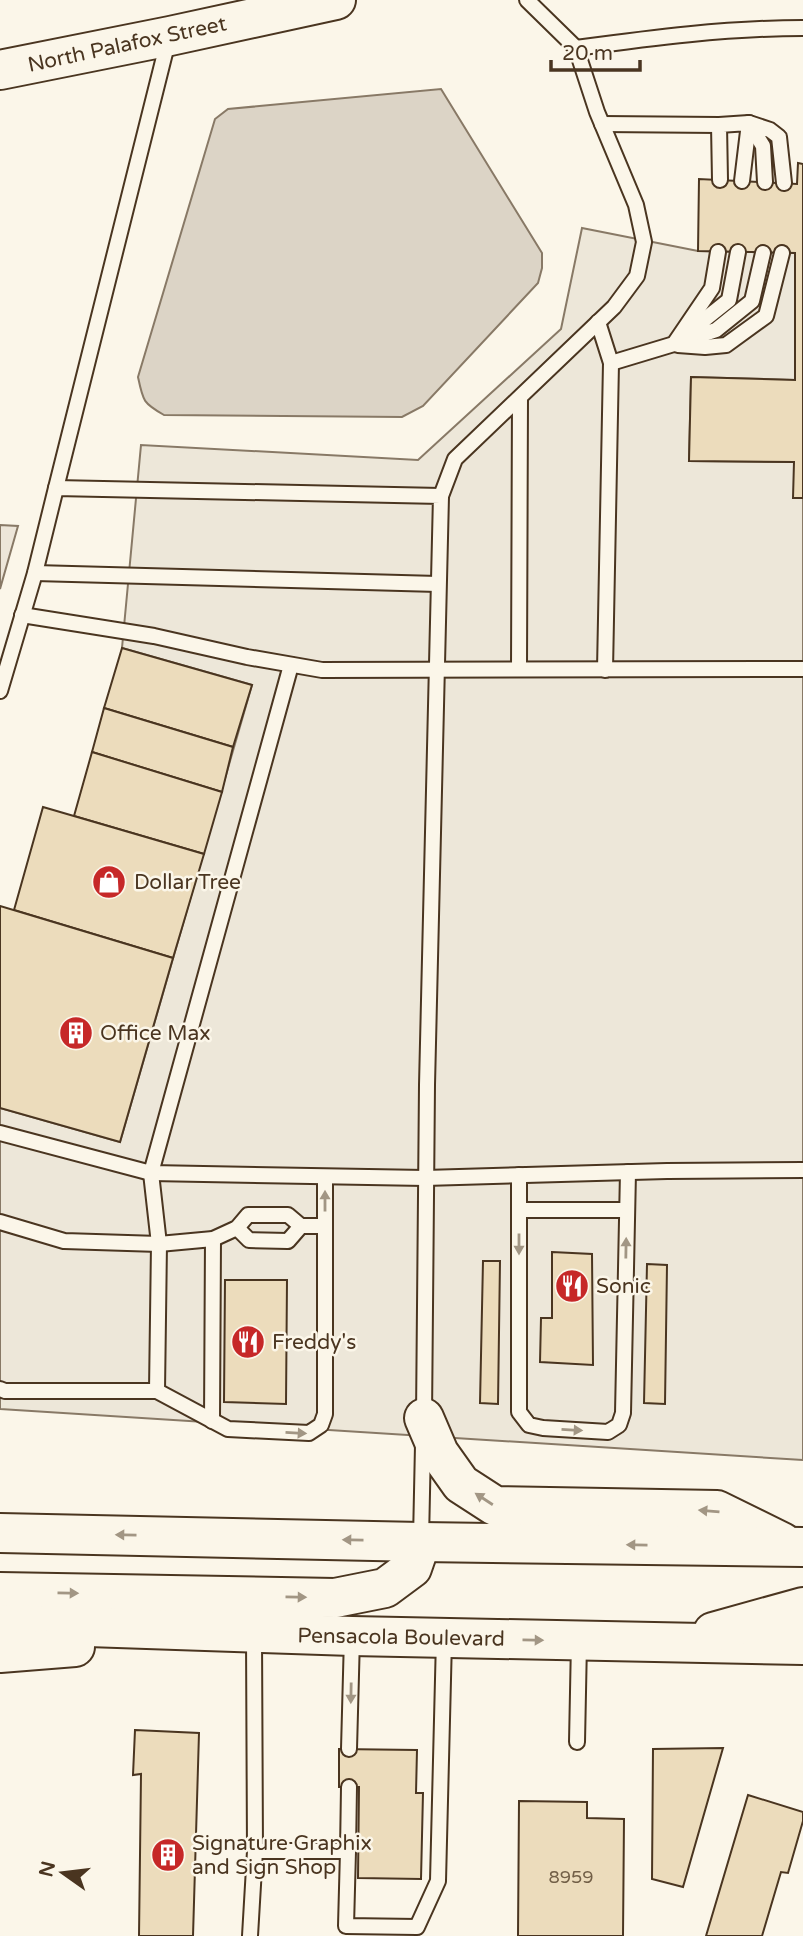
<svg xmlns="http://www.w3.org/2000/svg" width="803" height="1936" viewBox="0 0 803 1936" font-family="'Varela Round',sans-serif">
<rect width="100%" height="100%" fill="#fbf6e9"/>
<path fill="#ede6d9" stroke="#887966" stroke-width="2" d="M0 525 18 526 0 589Z"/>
<path fill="#ede7d9" stroke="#887966" stroke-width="2" d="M582 228 698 251 795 253V380L691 377 689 461 794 462 803 498V1460L0 1409V1108L120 1142 252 685 122 648 141 445 418 460 561 329Z"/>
<path fill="#dcd4c6" stroke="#887966" stroke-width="2" d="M441 89 542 253V268L538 283 423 406 402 417 164 415C143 403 143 401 138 377L215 119 228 109Z"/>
<g fill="#ecdcbc" stroke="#4a3520" stroke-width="2">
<path d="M798 163 803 164V498H793L794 462 689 461 691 377 795 380V253L698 251 699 179 797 184Z"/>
<path d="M122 648 252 685 233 747 104 708Z"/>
<path d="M104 708 233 747 222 792 92 752Z"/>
<path d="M92 752 222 792 204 854 74 816Z"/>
<path d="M43 807 204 854 173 958 14 910Z"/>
<path d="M0 906 173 958 120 1142 0 1108Z"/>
<path d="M552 1252 592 1254 593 1365 540 1362 541 1318H552Z"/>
<path d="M483 1261H500L498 1404 480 1403Z"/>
<path d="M647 1264 667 1265 665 1404 644 1403Z"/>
<path d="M225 1280H287L286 1404 224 1402Z"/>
<path d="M135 1730 199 1733 193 1936H139L141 1774 133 1775Z"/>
<path d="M723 1748 683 1887 652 1879 653 1749Z"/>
<path d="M339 1749 417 1750 416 1793H423L421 1879 358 1878 359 1787H339Z"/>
<path d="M748 1795 803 1812V1821L788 1873 781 1872 762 1936H706Z"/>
<path d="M519 1801 587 1802V1818L624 1819 623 1936H518Z"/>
</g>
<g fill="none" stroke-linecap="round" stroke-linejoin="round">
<g stroke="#4a3520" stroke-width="18">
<g id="service">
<path d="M576 48C651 38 727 28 803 28"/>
<path d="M602 124 719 125"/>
<path d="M720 180 719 125 749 123 742 181"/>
<path d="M765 182 763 146 749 123 770 130 779 137 784 183"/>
<path d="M738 252 729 300 674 344 716 330 752 301 763 253"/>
<path d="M598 322 611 363 605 670"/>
<path d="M678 345 705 347 726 345 766 316 782 253"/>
<path d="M611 363 674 344 712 288 718 252"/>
<path d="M56 488 168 41"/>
<path d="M441 496 455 459 614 307 637 276 644 242 636 205 597 112 576 48 527 0"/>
<path d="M35 573 438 584"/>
<path d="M22 615 154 636 247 657 322 670 803 669"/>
<path d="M519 669 520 398"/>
<path d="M0 691 35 573 56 488 441 496 427 1085 424 1418"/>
<path d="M0 1133 151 1173 425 1178 667 1171 803 1170"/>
<path d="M519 1175V1412L529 1425 543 1428 608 1432 619 1425 623 1413 628 1172"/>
<path d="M519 1210H627"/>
<path d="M0 1222 64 1241 159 1244 213 1239 237 1228 248 1215H288L301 1226H325"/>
<path d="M237 1228 249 1240 288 1241 301 1226"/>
<path d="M0 1389 5 1391H157L228 1429 309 1433 321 1425 325 1414V1177"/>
<path d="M157 1391 159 1244 151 1173 291 665"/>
<path d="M212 1421 213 1239"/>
<path d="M421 1540 423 1445"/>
<path d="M577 1742 579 1642"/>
<path d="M349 1749 352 1637"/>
<path d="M255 1851H348L346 1926 417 1927 438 1881 444 1639"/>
<path d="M348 1851 349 1787"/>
<path d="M250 1936 255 1851 254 1635"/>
</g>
</g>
<g stroke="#4a3520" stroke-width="42">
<path id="secondary" d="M0 70 170 36 336 0"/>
</g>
<g stroke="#4a3520" stroke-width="42">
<g id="trunk">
<path d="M424 1418 439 1453 461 1484 495 1506 717 1510 782 1542"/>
<path d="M0 1533 421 1542 803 1547"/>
<path d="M0 1592 335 1598 385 1588 412 1568 421 1542"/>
<path d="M0 1624 352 1636 803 1645"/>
<path d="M713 1632 803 1607"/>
<path d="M0 1653 75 1647"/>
</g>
</g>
<use href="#service" stroke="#fbf6e9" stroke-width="14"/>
<use href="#secondary" stroke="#fbf6e9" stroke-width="38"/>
<use href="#trunk" stroke="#fbf6e9" stroke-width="38"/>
</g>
<defs><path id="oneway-solid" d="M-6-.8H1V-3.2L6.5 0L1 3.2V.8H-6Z" transform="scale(1.75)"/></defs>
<g fill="#a29684">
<use href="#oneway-solid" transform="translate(325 1201) rotate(-90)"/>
<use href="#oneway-solid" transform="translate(519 1244) rotate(90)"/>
<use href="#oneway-solid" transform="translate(626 1248) rotate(-89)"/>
<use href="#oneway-solid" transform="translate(572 1430) rotate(3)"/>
<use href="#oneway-solid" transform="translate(296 1433) rotate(3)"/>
<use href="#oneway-solid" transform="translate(484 1499) rotate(-147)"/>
<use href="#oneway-solid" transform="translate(709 1511) rotate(-175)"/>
<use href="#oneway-solid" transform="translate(126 1535) rotate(-179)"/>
<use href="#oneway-solid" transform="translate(353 1540) rotate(-179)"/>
<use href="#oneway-solid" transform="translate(637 1545) rotate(-179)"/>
<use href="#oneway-solid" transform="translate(68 1593) rotate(1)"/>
<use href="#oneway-solid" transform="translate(296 1597) rotate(1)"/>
<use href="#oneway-solid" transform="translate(533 1640) rotate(1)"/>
<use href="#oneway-solid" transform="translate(351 1693) rotate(91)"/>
</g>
<defs>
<g id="shop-disc" transform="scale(1.75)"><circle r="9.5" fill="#c62828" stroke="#fbf6e9"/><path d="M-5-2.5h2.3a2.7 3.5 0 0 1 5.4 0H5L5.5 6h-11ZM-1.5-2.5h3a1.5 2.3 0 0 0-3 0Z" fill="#fff"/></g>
<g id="building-disc" transform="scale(1.75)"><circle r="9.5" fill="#c62828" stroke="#fbf6e9"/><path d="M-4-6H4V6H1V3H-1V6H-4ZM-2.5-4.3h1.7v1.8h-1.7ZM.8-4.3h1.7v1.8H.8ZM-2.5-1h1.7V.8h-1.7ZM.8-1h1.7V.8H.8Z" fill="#fff"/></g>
<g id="restaurant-disc" transform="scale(1.75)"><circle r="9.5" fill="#c62828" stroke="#fbf6e9"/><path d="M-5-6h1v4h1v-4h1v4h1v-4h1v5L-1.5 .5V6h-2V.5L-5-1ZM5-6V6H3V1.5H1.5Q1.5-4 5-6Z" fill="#fff"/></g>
</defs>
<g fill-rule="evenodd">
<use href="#shop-disc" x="109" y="882"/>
<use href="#building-disc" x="76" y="1033"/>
<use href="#restaurant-disc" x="572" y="1286"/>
<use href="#restaurant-disc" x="248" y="1342"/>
<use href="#building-disc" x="168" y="1855"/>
</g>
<g text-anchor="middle" stroke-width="5" stroke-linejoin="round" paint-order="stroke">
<g font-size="18" fill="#725f47">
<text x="571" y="1883">8959</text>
</g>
<g font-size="21" fill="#4a3520" stroke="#fbf6e9">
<text transform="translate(127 44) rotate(-12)" y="7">North Palafox Street</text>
<text transform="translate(401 1637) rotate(1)" y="7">Pensacola Boulevard</text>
</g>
<g font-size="21" fill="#4a3520" stroke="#fbf6e9" text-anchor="start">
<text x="134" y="889">Dollar Tree</text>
<text x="100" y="1040">Office Max</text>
<text x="596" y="1293">Sonic</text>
<text x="272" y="1349">Freddy's</text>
<text x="192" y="1850">Signature Graphix<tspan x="192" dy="24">and Sign Shop</tspan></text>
</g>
</g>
<g transform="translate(63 1873) rotate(284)" stroke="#fbf6e9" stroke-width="5" paint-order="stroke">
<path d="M0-5L12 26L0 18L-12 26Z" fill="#4a3520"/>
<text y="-10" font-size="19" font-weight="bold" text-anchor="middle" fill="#4a3520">N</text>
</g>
<path d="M551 60v10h89v-10" fill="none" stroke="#4a3520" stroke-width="3.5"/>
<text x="562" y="60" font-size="21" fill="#4a3520" stroke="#fbf6e9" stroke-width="5" paint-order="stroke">20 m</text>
</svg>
